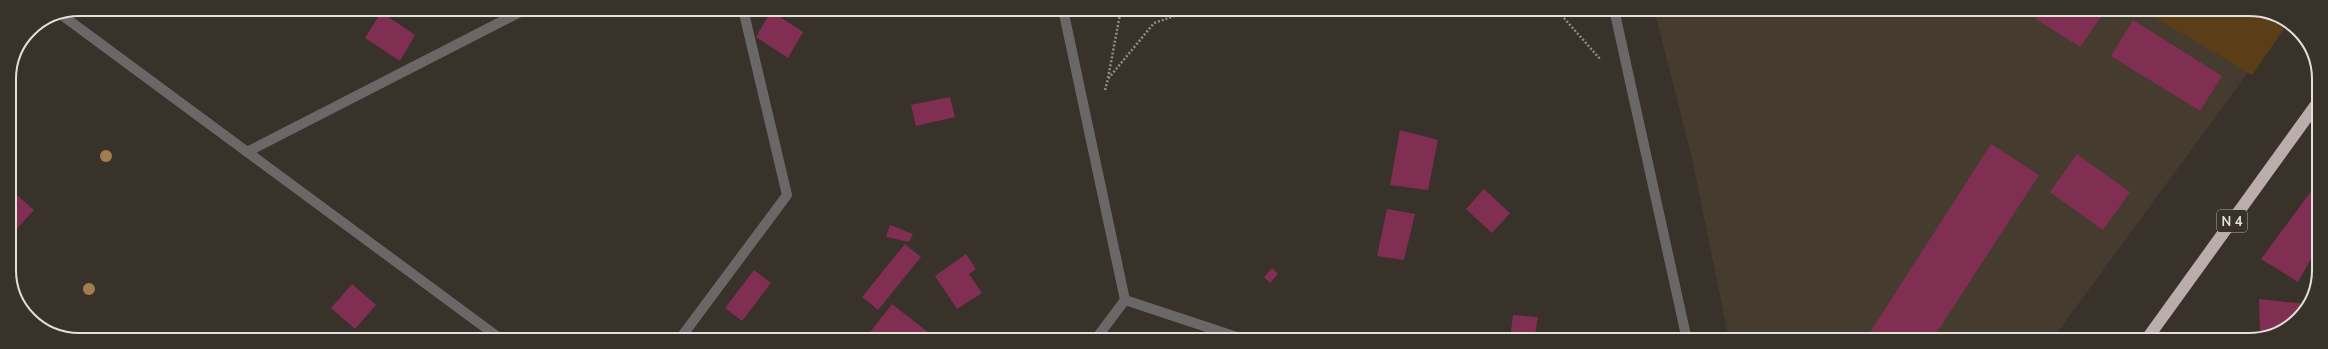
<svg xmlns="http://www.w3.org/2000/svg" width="2328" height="349" viewBox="0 0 2328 349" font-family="'Nunito Sans',sans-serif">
<rect width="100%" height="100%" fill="#38322b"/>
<path fill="#453b2f" d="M1654 9 2258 10 2285 22 2052 340H1729L1693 163Z"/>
<path fill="#5b3d18" d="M2147 10H2258L2288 23 2252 75 2146 12Z"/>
<g fill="#802e52">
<path d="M2043 10H2106L2080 47 2036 19Z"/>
<path d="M771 11 803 32 788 58 756 37Z"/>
<path d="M381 12 415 35 400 61 365 38Z"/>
<path d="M2133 20 2222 76 2200 111 2111 56Z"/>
<path d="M950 97 955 117 916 126 911 105Z"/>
<path d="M1400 130 1438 140 1428 190 1390 185Z"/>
<path d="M1991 144 2039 175 1932 340H1865Z"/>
<path d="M2077 154 2130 192 2103 230 2050 192Z"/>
<path d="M2318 182V255H2313L2298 282 2261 259Z"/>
<path d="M10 189 34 210 11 235 10 191Z"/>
<path d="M1484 189 1510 213 1492 233 1466 209Z"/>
<path d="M1387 209 1415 214 1404 260 1377 256Z"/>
<path d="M890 225 913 234 909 242 886 237Z"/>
<path d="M905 244 921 257 878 310 862 297Z"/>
<path d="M966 254 976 269 969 274 982 293 957 309 935 276Z"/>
<path d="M1272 268 1278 274 1270 283 1264 277Z"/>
<path d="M754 270 771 283 742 321 725 308Z"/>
<path d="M352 284 376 305 355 329 331 308Z"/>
<path d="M2259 299 2305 304 2295 322 2260 336Z"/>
<path d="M892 304 938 340H864Z"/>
<path d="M1513 315 1538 317 1534 340H1510Z"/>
</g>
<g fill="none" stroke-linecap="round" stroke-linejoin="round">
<g stroke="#918c87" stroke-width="2.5" stroke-dasharray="2 2" stroke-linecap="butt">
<path d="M1556 9 1600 59"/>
<path d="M1108 78 1121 9"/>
<path d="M1105 90 1108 79 1154 23 1195 9"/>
</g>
<g stroke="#6c6767" stroke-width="10">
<path d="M1063 9 1125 300 1246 340"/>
<path d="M1614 9 1687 340"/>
<path d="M59 13 502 340"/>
<path d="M247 152 526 9"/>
<path d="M679 340 787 195 743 9"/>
<path d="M1095 340 1125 300"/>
</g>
<path stroke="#baadac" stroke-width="12" d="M2146 340 2318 102"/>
</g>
<g fill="#a37c4f">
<circle cx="106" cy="156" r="6"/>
<circle cx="89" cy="289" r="6"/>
</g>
<g text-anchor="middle" stroke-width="3.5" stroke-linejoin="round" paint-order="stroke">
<rect fill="#38322b" stroke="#b0aba6" stroke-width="1" x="2217" y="210" width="30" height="22" rx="3"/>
<g font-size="13" font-weight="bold" fill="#e3dfdb">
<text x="2232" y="226">N 4</text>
</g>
</g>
<path d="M0 0H2328V349H0ZM79 16H2249A63 63 0 0 1 2312 79V270A63 63 0 0 1 2249 333H79A63 63 0 0 1 16 270V79A63 63 0 0 1 79 16Z" fill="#38322b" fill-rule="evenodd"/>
<path fill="none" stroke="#e3dfdb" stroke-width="2" d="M79 16H2249A63 63 0 0 1 2312 79V270A63 63 0 0 1 2249 333H79A63 63 0 0 1 16 270V79A63 63 0 0 1 79 16Z"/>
</svg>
